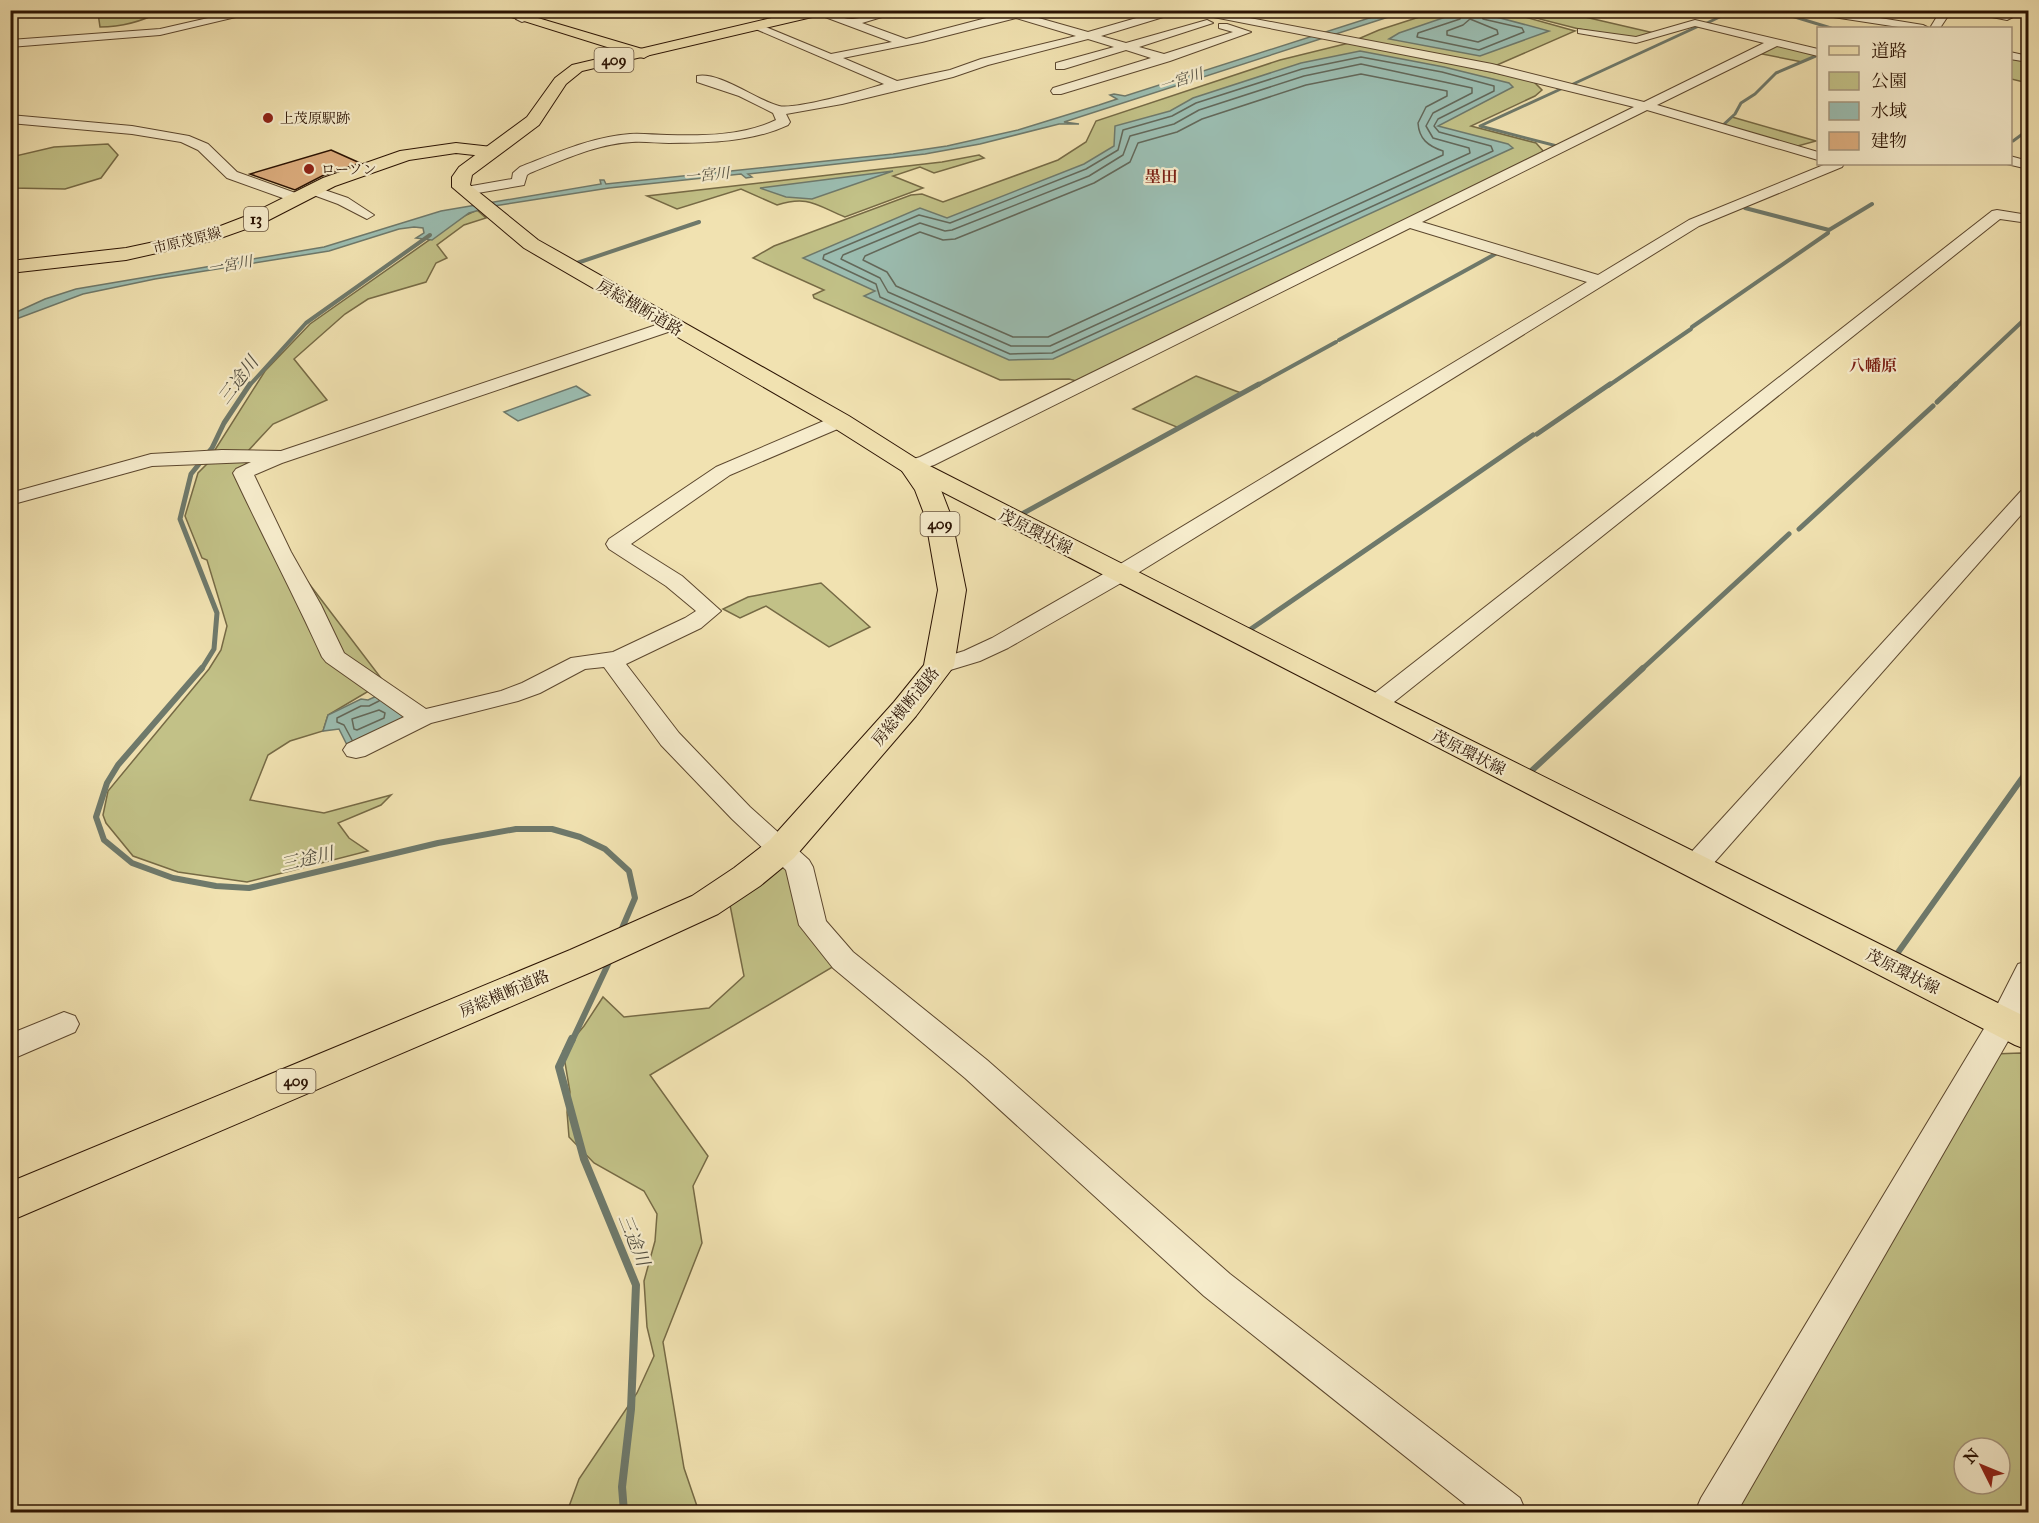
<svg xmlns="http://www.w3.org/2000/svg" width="2039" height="1523" viewBox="0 0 2039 1523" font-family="'IM FELL Great Primer','Noto Serif JP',serif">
<rect width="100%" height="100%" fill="#f1e2b1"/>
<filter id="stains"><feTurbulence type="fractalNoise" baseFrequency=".00333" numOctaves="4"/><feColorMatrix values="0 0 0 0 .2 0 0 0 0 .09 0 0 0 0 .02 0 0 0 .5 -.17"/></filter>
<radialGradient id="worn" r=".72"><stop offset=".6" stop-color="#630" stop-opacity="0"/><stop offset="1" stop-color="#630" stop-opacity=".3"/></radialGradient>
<g fill="#c2c187" stroke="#766a45" stroke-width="1.5" fill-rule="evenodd">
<path d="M102 10H162V11C143 21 121 27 100 27L98 13Z"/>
<path d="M1441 10 1503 11 1575 31 1497 65 1489 66 1358 39 1379 30Z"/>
<path d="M1508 11H1607L1585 17 1654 33 1632 39 1579 29Z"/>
<path d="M1353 42 1533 81 1542 90 1535 96 1471 126 1536 143 1545 153 1080 382 1069 379 1000 380 814 298 813 295 824 290 753 258 774 246 911 195 922 194 943 202 1058 160 1086 142 1096 121 1280 60Z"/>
<path d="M1778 43 1818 53V55L1802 62 1757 53Z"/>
<path d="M2010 56 2028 60V83L2011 79Z"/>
<path d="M1732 117 1816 141 1794 147 1722 126Z"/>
<path d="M108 144 118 155 101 178 65 189 11 188V157L54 147Z"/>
<path d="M979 155 984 158 934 173 920 167 893 176 923 188 845 217C816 205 808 195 777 205L741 189 677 209 647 196 942 162Z"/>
<path d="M477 210 486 218 464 225 437 245 447 258 436 263 426 282 368 299 345 314 294 359 327 400 273 424 247 452 213 453 265 371 310 324 462 217Z"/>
<path d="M1196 376 1241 393 1179 428 1133 409Z"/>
<path d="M270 458 243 470 288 556 384 682 328 715 323 731 290 741 268 755 250 800 324 813 391 795 381 805 338 823 349 838 368 851 247 882 178 872 133 856 106 823 103 815 108 791 209 669 221 650 227 626 207 560 202 558 185 516 198 473 212 459Z"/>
<path d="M821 583 870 627 829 647 766 606 740 618 723 609 748 597Z"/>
<path d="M791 861 836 965 650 1075 708 1156 693 1186 702 1243 663 1342 684 1468 699 1512H567L579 1479 637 1393 654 1356 647 1327 644 1281 655 1241 657 1214 644 1191 594 1163 569 1137 567 1112 570 1092 563 1051 584 1026 603 997 624 1017 709 1008 744 976 730 905Z"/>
<path d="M2021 1053 2028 1057V1512H1728L1993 1054ZM1964 1448H2000V1484H1964Z"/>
</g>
<g fill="#9bbdb1" stroke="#6e796b" stroke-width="1.5">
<path d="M1466 10 1474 11 1549 31 1480 56 1389 39 1399 33Z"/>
<path d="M1391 11H1407L1064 122 1079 124H1059L980 144 925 154 748 174 752 177 746 178 741 174 609 188 494 206 469 213 432 240 416 238 424 233 423 228 414 227 399 229 329 251 155 279 83 294 11 321 10 315 45 299 76 289 324 247 441 211 601 184 600 180H604L606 184 893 154 947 146 1018 130 1099 105 1117 99 1110 95 1114 94 1125 96Z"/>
<path d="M1360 51 1444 67 1509 83 1513 87 1438 126 1508 144 1513 148 1053 359 1009 360 864 296 875 291 803 258 920 208 947 218 1084 164 1114 146 1115 126 1170 111 1193 98 1301 63Z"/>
<path d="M893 171 812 199 786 197 760 188Z"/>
<path d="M576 386 590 395 518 421 504 412Z"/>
<path d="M381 694 411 715 349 749 339 729 323 731 328 715 361 699 368 700Z"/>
</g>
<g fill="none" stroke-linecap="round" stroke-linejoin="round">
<g stroke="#63685a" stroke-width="1.5">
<path d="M1464 10 1460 19 1418 33 1417 37 1479 50 1524 32 1522 28 1483 19 1480 10"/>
<path d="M1470 19 1497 30 1498 34 1478 42 1447 35V31L1463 25Z"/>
<path d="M1361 57 1442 72 1494 86V91L1438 119 1434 126 1439 132 1491 146 1493 151 1052 353 1010 354 880 297 876 284 823 259 824 255 919 215 950 223 1086 169 1118 150 1123 130 1172 116 1196 103 1302 69Z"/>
<path d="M1361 64 1472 88V93L1433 113 1426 126 1433 138 1469 148 1470 153 1050 346H1011L888 292 880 278 841 259 843 255 920 223 945 231 952 230 1089 176 1123 155 1130 136 1174 124 1199 110 1304 76Z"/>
<path d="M1361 74 1447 91V96L1426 107 1418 123C1419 139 1428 146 1443 151V155L1048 337H1013L896 286 887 272 863 260 865 256 920 232 943 240 955 239 1094 183 1130 162 1138 143 1177 132 1202 119 1306 85Z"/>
<path d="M379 710 385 713 384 718 357 730 354 729 352 719Z"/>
<path d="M352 740 344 725 337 722V718L361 706H369L379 701"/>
</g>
<g stroke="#6e796b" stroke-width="3">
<path d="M1772 10 1831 28"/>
<path d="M1705 24 1734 10"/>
<path d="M1571 85 1701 25"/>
<path d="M1563 88 1480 126 1557 146 1563 143"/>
<path d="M1722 126 1735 114 1741 103 1755 94 1776 73 1818 55"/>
<path d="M2013 141 2028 130"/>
</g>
<g stroke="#6e796b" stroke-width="4">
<path d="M1745 208 1829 230 1872 204"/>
<path d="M574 264 699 222"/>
<path d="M1692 327 1828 233"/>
<path d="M1339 340 1499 252"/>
<path d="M249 386 306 323 430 235"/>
<path d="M1256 386 1336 342"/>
<path d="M1608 386 1691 329"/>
<path d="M1954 386 2028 316"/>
</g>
<g stroke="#6e796b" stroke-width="5">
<path d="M1937 402 1956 384"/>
<path d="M1537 434 1610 384"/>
<path d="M1020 515 1259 384"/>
<path d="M1799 529 1933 406"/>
<path d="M1245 633 1533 435"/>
<path d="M201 670 214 649 217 613 180 519 191 474 212 448 224 423 250 384"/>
<path d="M1641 670 1789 534"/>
</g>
<g stroke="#6e796b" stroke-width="6">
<path d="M202 668 118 765 107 783 96 817 104 840 132 863 173 878 216 886 249 888 438 843 516 829H552L580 837 605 849 629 871 635 898 620 933"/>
<path d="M1527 775 1643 668"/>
<path d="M1894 958 2028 770"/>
<path d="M572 1041 610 960"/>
</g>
<path stroke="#6e796b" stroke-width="8" d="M572 1039 559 1067 584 1159 636 1285 631 1409 622 1487 624 1512"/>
</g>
<path fill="#ddae7f" stroke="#2b1303" stroke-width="1.5" d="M331 150 360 163 322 176 295 190 250 174Z"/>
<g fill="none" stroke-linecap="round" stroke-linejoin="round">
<g stroke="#5c472e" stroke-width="2">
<g id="minor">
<path d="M243 10H265L160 35 10 47V40L160 29Z"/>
<path d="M539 10H558L522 22 516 19Z"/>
<path d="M817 10C829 10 842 20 853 19 872 17 884 10 905 10L862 23 906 39 1013 11 1040 10 1028 15 1088 32 1164 10H1208L1492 64 1644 102 1764 43 1695 26 1636 43 1578 33V29L1636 37 1695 20 1818 49V56L1777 46 1657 105 1818 152V160L1647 110 1422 222 1598 275 1689 220 1826 164H1844L1842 167 1699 226 1128 579 1008 648 980 661 947 671 939 673 931 671 927 666 931 661 964 651 992 638 1112 569 1587 282 1410 228 934 465 911 472 904 470 901 466 904 462 920 457 1634 107 1492 72 1183 11 1101 36 1126 43 1207 20 1213 23 1139 47 1164 54 1233 32 1219 28V24H1227L1251 32 1170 61 1061 94H1053L1051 91 1053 88 1151 58 1126 50 1064 69H1056V63L1114 47 1088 39 988 65 953 77 842 104 786 114 790 122 788 125C752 142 708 143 669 143 657 143 644 141 632 142 596 144 563 160 530 173L527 175 524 185 466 195 459 191 466 187 512 179 513 173 520 167C556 153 591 137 630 134 642 133 655 135 667 135 701 136 744 136 776 120L773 113 739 96 697 82V76C719 71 758 101 779 106 794 110 866 90 884 84L751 27 757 24 761 25 831 54 892 42 817 14ZM1016 18 1076 36 981 59 950 70 897 81 843 58 922 42Z"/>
<path d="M1802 10H1831L1923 25 1929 28H1905L1807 13Z"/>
<path d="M1941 10H1952L1940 28H1930Z"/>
<path d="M1957 10C1973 10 1999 7 2013 17L2007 20Z"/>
<path d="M2010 52 2028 56V62L2010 59Z"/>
<path d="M10 115 132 126 189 136 208 144 237 172 301 195 303 198 301 201H291L227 178 198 150 181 142 132 134 10 123Z"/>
<path d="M2010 156 2028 161V169L2007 164H2010Z"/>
<path d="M313 186 348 198 374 215 367 219 338 204 308 193 306 190 308 187Z"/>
<path d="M1997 210 2028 215V223L2000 219 1384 710 1375 713 1366 710 1363 705 1366 700 1992 211Z"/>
<path d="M671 320 677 321 680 325 677 329 282 463 254 475 291 552 321 605 344 653 426 709 501 691 522 683 571 658 613 652 685 618 696 611 666 586 609 549 606 544 609 539 716 467 833 417H847L849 421 847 425 730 475 631 544 682 576 721 611 701 628 626 664 679 733 750 807 809 860 813 867 826 921 853 952 987 1060 1230 1274 1520 1498 1526 1512H1475L1204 1296 965 1078 833 968 799 925 786 870 732 819 661 745 604 667 585 669 540 693 518 701 431 723 365 756 356 758 347 756 343 750 347 744 404 717 326 662 322 657C294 595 262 535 233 473L236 469 251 462 152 466 10 505V493L151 454 222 450 281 451Z"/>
<path d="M2028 489V507L1705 873 1695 876 1685 873 1681 866 1685 859 2021 491Z"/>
<path d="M2028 961V1002L2019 1022 1737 1512H1695L1701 1498 1991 1017 2018 964Z"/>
<path d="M64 1012 75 1016 79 1024 75 1032 10 1060V1034Z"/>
</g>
</g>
<g stroke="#2b1303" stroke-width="2">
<g id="major">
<path d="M489 10H511L649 51 651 54 644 58 639 57Z"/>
<path d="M456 143 492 147 500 152 492 157 456 153 409 160 335 186 263 223 215 240 126 260 10 273V261L126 248 210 230 249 215 323 178 400 151Z"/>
<path d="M911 459 920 461 1386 698 2028 1018V1050L2015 1045 902 471 899 466 902 461Z"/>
</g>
</g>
<g stroke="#2b1303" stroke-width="2">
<path id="highway" d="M805 10H832L825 14 582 71 566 84 539 125 472 175 470 185 538 240 849 416 920 461 941 490 951 516 966 590 954 666 916 716 794 858 760 886 718 914 596 970 10 1221V1182L570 950 692 896 734 868 770 840 894 702 924 665 938 590 925 516 915 490 902 471 831 426 524 248 452 187V177L459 167 527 117 555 78 572 65Z"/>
</g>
<use href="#minor" fill="#f6eccc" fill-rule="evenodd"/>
<use href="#major" fill="#f1e2b1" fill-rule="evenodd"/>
<use href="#highway" fill="#f1e2b1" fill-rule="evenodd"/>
</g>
<g fill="#8f2418" stroke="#f6eccc" stroke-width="2">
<circle cx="268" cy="118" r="6"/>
<circle cx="309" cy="169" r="6"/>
</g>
<g text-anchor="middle" stroke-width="4.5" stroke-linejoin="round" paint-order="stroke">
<g font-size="14" fill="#2b1303" stroke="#f6eccc" text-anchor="start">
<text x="280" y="123">上茂原駅跡</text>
<text x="321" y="174">ローソン</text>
</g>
<g font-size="14" fill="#2b1303" stroke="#f6eccc">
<text transform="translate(187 240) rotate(-14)" y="5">市原茂原線</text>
</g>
<g fill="#f6eccc" stroke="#68543f" stroke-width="1.5">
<rect x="594.5" y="48" width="39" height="24" rx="4.5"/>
<rect x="244" y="207" width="24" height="24" rx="4.5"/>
<rect x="920.5" y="512" width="39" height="24" rx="4.5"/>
<rect x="276.5" y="1069" width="39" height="24" rx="4.5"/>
</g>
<g font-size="15" font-weight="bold" fill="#2b1303">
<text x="614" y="65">409</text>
<text x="256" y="224">13</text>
<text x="940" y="529">409</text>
<text x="296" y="1086">409</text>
</g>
<g font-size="15" font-style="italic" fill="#524e40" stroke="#f6eccc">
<text transform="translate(1181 80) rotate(-18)" y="5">一宮川</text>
<text transform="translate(707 175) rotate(-6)" y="5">一宮川</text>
<text transform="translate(230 265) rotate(-10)" y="5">一宮川</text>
</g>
<g font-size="16" font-weight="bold" fill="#7a1f14" stroke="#f6eccc">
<text x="1161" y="182">墨田</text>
<text x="1873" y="371">八幡原</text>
</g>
<g font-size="16" fill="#2b1303" stroke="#f6eccc">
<text transform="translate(640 307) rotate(30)" y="6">房総横断道路</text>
<text transform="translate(1036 531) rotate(27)" y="6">茂原環状線</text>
<text transform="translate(905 706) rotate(-51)" y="6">房総横断道路</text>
<text transform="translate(1469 752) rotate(27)" y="6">茂原環状線</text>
<text transform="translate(1903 971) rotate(27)" y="6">茂原環状線</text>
<text transform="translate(504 993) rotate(-23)" y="6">房総横断道路</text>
</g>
<g font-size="18" font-style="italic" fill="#524e40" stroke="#f6eccc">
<text transform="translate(238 380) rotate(-53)" y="6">三途川</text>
<text transform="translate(307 859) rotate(-13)" y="6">三途川</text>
<text transform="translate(634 1240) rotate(68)" y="6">三途川</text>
</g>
</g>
<rect width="2039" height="1523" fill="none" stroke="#f1e2b1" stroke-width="36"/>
<rect x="12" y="12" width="2015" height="1499" fill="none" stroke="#2b1303" stroke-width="3"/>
<rect x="18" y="18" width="2003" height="1487" fill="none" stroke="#2b1303" stroke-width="1.5"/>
<rect x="1817" y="27" width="195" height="138" fill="#f6eccc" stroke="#a5957c" stroke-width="1.5"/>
<rect x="1829" y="46" width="30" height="9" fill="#f1e2b1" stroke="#a5957c" stroke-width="1.5"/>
<text x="1871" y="57" font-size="18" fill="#2b1303">道路</text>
<rect x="1829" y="72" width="30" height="18" fill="#c2c187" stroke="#a5957c" stroke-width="1.5"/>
<text x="1871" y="87" font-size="18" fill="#2b1303">公園</text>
<rect x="1829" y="102" width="30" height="18" fill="#9bbdb1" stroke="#a5957c" stroke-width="1.5"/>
<text x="1871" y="117" font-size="18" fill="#2b1303">水域</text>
<rect x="1829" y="132" width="30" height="18" fill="#ddae7f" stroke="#a5957c" stroke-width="1.5"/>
<text x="1871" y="147" font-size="18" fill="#2b1303">建物</text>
<g transform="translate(1982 1466) rotate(313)"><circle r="28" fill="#f6eccc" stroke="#a5957c" stroke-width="1.5"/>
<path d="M0-4.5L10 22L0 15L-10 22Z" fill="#8f2418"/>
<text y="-9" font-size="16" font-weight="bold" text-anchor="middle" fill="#2b1303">N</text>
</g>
<rect width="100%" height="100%" filter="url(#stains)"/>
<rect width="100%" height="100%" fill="url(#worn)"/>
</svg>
